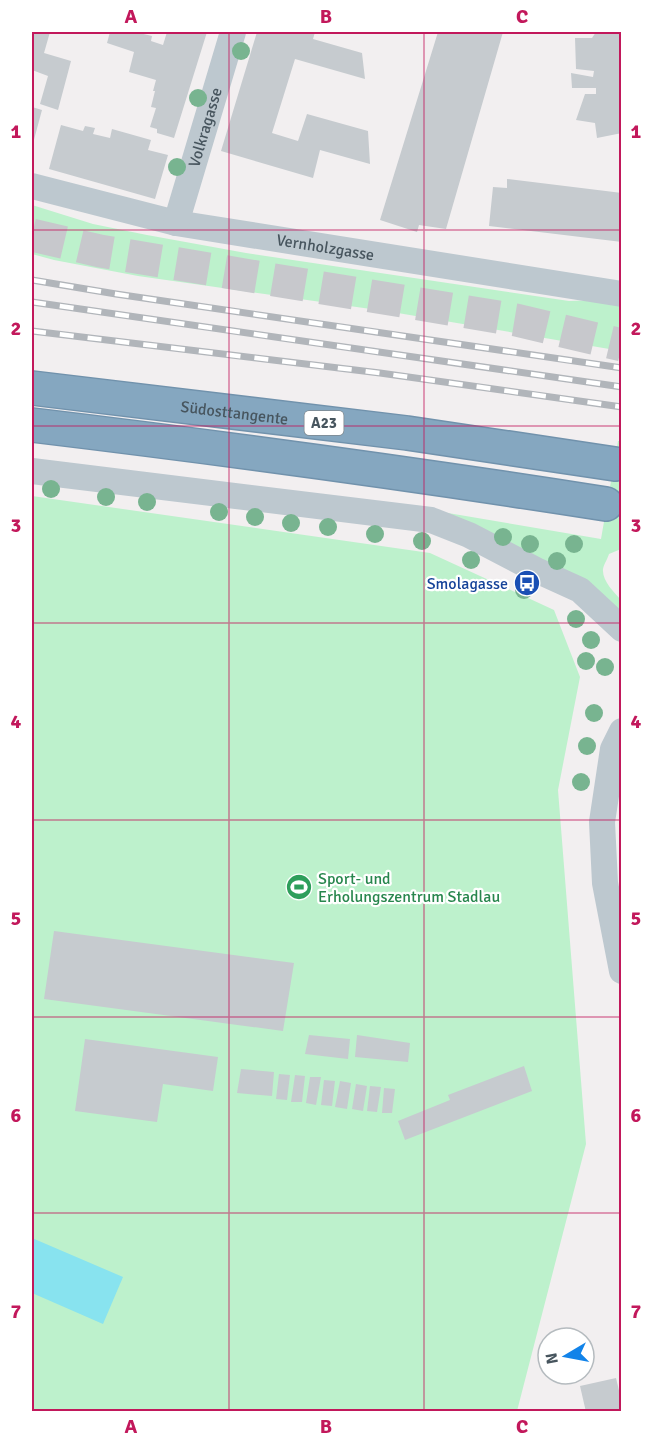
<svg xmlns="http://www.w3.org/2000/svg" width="653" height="1443" viewBox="0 0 653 1443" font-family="Signika,sans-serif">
<rect width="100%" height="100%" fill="#f2eff0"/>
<g fill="#bdf1cc">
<path d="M32 205 93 224 147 235 246 253 569 301 599 300 621 303V351L392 312 138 276 54 260 32 254Z"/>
<path d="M618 441H621V549L609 554C608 558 604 564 603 569 602 581 614 592 621 600V618L442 512 601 539Z"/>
<path d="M32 496 430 553 554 610 580 677 558 790 586 1144 517 1411H32Z"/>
</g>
<path fill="#88e3ef" d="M32 1238 123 1277 103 1324 32 1293Z"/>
<g fill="#c6cbcf">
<path d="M32 32H50L44 53 71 61 58 110 40 104 48 76 32 70Z"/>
<path d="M110 32H135L152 36 151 41 163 45 167 32H207L174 138 157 133V129L150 127 156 108 151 107 155 91H153L156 80 129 72 134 52 107 43Z"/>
<path d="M257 32H315L313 39 362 53 365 79 295 59 272 133 298 141 307 114 368 131 370 164 320 150 313 178 221 151Z"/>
<path d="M438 32H503L446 229 419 225 417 232 380 220Z"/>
<path d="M596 32H616L622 33V133L597 138 595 123 576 120 585 94H596V88H572L571 73 593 77 594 71 576 69 575 38H592Z"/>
<path d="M32 107 42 110 32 147Z"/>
<path d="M61 125 83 131 85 126 95 128 93 134 110 138 112 129 151 140 148 150 168 155 155 199 49 169Z"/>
<path d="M507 179 622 193V242L489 226 493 187 507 188Z"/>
<path d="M54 931 294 963 283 1031 44 999Z"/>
<path d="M309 1035 350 1039 348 1059 305 1054Z"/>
<path d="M357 1035 410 1043 408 1062 355 1057Z"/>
<path d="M85 1039 218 1057 213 1091 163 1084 157 1122 75 1111Z"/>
<path d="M524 1066 532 1091 405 1140 398 1121 450 1100 448 1095Z"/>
<path d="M241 1069 274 1072 272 1096 237 1093Z"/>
<path d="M279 1074 290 1075 287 1100 276 1099Z"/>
<path d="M295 1075 305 1076 302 1102H291Z"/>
<path d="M310 1077H321L316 1105 306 1103Z"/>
<path d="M324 1080 335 1081 332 1106 321 1105Z"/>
<path d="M340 1081 351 1083 347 1109 335 1107Z"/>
<path d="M356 1084 367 1086 363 1111 352 1109Z"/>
<path d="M370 1086 381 1087 377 1112 367 1111Z"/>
<path d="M384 1088 395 1089 392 1113H382Z"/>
<path d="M616 1378 622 1403V1412H586L580 1386Z"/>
</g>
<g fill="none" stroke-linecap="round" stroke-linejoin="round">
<path stroke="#c7c8cc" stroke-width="33" stroke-dasharray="33 16" stroke-linecap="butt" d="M32 235 100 251 516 320 622 345"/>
<g stroke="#7192ac" stroke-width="36">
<g id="highway">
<path id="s3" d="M32 388 407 433 615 464"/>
<path d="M32 425C223 448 415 474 606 504"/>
</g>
</g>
<g stroke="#bdc8cf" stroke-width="26">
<path id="s1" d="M32 186 176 223 622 294"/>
<path id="s2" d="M176 223 233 32"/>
<path d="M32 471 431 520 469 535 536 570 580 590 622 629"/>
<path d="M622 731 613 749 602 822 605 883 622 971"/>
</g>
<use href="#highway" stroke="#85a7c0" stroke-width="33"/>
<g stroke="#b1b5ba" stroke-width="7">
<g id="rail">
<path d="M32 280 116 294 622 368"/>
<path d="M32 302 622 387"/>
<path d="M32 331 380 373 622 407"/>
</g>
</g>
<use href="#rail" stroke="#fff" stroke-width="4.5" stroke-dasharray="14" stroke-linecap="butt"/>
</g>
<g fill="#78b490">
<circle cx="241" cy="51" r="9"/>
<circle cx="198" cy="98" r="9"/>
<circle cx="177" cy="167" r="9"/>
<circle cx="51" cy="489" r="9"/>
<circle cx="106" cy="497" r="9"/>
<circle cx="147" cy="502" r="9"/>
<circle cx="219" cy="512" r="9"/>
<circle cx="255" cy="517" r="9"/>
<circle cx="291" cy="523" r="9"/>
<circle cx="328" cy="527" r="9"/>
<circle cx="375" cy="534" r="9"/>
<circle cx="503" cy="537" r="9"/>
<circle cx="422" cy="541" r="9"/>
<circle cx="530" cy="544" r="9"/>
<circle cx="574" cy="544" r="9"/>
<circle cx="471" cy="560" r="9"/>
<circle cx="557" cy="561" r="9"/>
<circle cx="524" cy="590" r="9"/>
<circle cx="576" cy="619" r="9"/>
<circle cx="591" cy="640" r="9"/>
<circle cx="586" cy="661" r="9"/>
<circle cx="605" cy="667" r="9"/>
<circle cx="594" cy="713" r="9"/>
<circle cx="587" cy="746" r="9"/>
<circle cx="581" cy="782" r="9"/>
</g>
<path fill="none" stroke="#c2185b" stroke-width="1.5" stroke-opacity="0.55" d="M229 32V1412M424 32V1412M32 230H622M32 426H622M32 623H622M32 820H622M32 1017H622M32 1213H622"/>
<defs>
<g id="bus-disc" transform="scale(1.35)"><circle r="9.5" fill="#1a4fb4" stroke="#fff"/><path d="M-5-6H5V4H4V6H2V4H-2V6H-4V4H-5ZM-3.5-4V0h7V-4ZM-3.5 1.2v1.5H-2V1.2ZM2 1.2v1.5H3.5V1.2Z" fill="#fff"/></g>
<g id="stadium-disc" transform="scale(1.35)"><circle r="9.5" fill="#2e9e5b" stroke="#fff"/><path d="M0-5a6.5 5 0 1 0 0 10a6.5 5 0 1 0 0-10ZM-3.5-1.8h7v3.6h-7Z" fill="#fff"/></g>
</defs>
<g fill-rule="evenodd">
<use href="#bus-disc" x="527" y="583"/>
<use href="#stadium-disc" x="299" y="887"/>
</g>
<g text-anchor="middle" stroke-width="4.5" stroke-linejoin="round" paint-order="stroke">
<rect fill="#fff" stroke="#7e888e" stroke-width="1.5" x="304.5" y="411" width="39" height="24" rx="4.5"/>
<g font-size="15" font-weight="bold" fill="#47555e">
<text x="324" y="428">A23</text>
</g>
<g font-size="16" fill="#47555e" stroke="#fff">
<text dy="6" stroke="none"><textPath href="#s2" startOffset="100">Volkragasse</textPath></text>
<text dy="6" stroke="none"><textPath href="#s1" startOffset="300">Vernholzgasse</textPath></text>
<text dy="6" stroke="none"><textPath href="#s3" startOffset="204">Südosttangente</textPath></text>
</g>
<g font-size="16" fill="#164399" stroke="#fff" text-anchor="end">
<text x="508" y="589">Smolagasse</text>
</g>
<g font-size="16" fill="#27864d" stroke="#fff" text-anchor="start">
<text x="318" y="884">Sport- und<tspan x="318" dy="18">Erholungszentrum Stadlau</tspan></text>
</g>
</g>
<rect width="653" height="1443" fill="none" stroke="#ffffff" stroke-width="66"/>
<g transform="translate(566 1356) rotate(260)"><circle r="28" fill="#ffffff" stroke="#b5bbbf" stroke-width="1.5"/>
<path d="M0-4.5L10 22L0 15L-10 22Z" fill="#1283e9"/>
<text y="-9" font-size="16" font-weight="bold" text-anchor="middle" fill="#47555e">N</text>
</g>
<rect x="33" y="33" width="587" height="1377" fill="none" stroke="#c2185b" stroke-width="2"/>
<g font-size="20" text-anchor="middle" font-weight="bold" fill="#c2185b">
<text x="131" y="23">A</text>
<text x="326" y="23">B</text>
<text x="522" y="23">C</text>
<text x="16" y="138">1</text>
<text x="636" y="138">1</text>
<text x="16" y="335">2</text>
<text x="636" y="335">2</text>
<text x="16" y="532">3</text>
<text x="636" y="532">3</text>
<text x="16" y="728">4</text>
<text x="636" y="728">4</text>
<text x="16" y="925">5</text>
<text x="636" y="925">5</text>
<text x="16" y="1122">6</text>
<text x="636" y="1122">6</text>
<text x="16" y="1318">7</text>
<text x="636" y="1318">7</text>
<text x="131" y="1433">A</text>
<text x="326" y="1433">B</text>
<text x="522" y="1433">C</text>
</g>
</svg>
